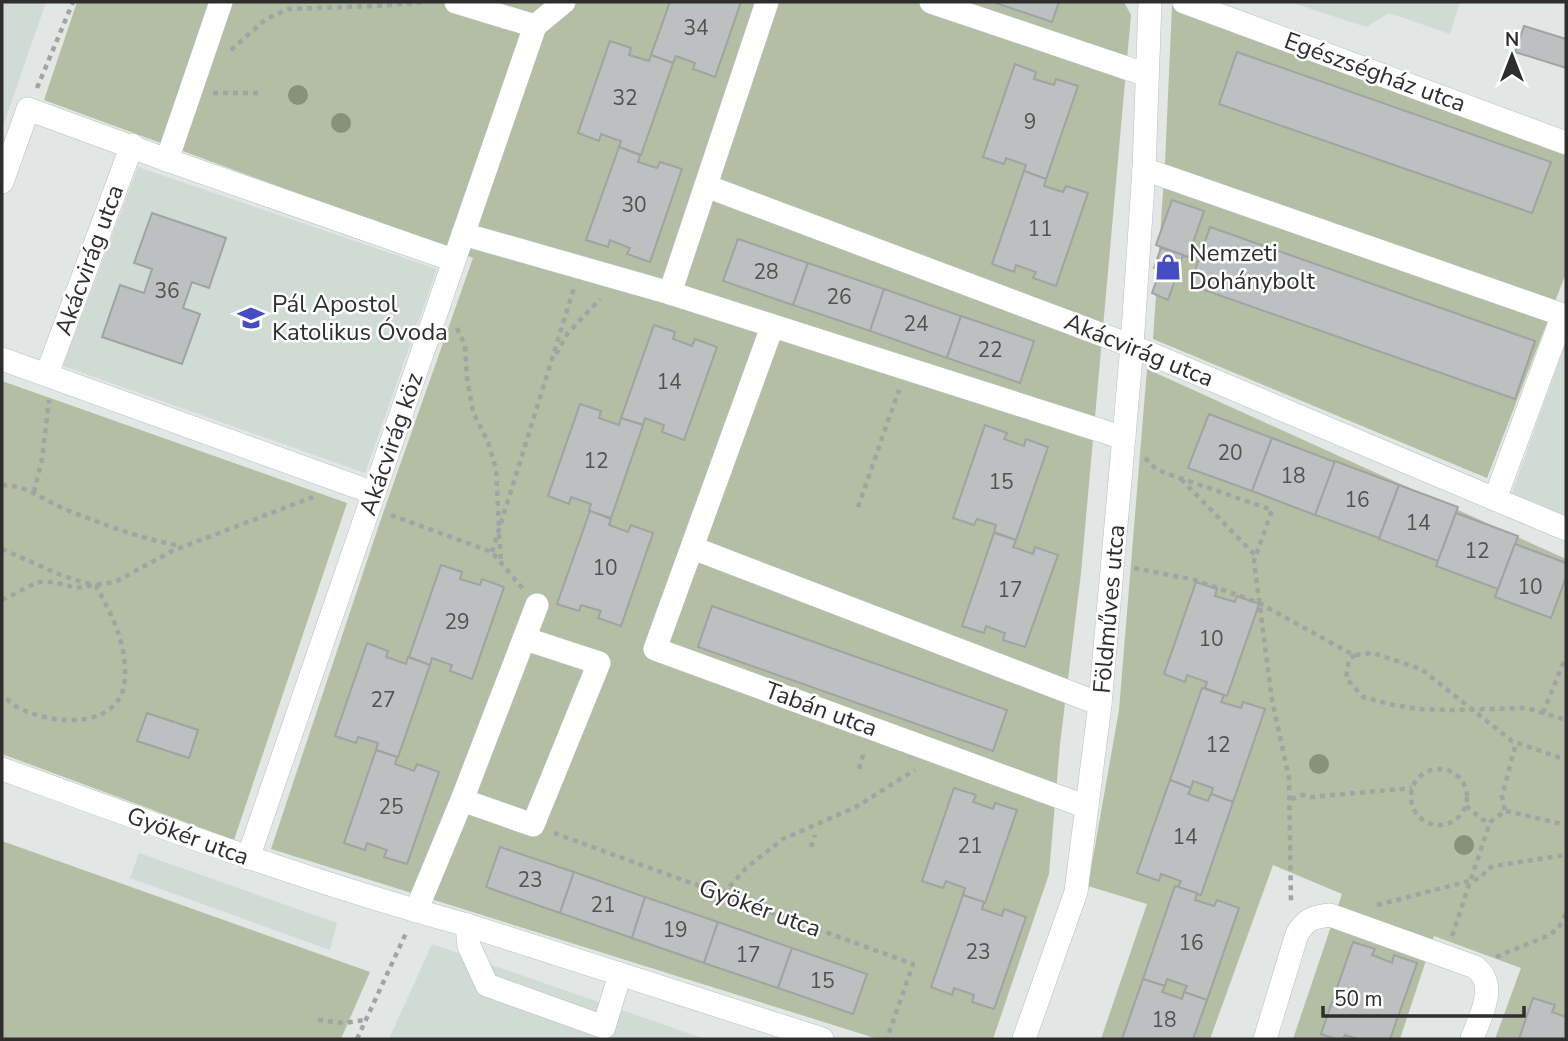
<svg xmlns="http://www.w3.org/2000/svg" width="1568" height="1041" viewBox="0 0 1568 1041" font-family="'Nunito Sans',sans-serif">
<rect width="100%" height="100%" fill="#e2e6e4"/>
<g fill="#d0dbd6">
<path d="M2 2H46L2 129Z"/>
<path d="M1290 2H1460L1450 34 1389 13 1366 27Z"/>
<path d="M138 167 437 269 365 473 63 366Z"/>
<path d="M1566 342V516L1512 493Z"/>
<path d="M139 853 337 923 330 950 130 878Z"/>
<path d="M432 944 705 1039H389Z"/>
</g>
<g fill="#b3bea4">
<path d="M77 2H1124L1131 15 1081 573 1060 744 1049 874 993 1039H878L271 849 381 519 473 258 44 100Z"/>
<path d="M1172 6 1566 152V273L1487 478 1153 339 1165 163Z"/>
<path d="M1147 369 1566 559V1039H1495L1521 968 1434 936 1400 1039H1293L1342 894 1273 865 1210 1039H1101L1147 904 1088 886 1119 710Z"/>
<path d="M2 381 347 503 234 840 2 754Z"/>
<path d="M2 841 370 972 341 1039H2Z"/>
</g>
<g fill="#bcc0c0" stroke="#9fa3a2" stroke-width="2">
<path d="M670 2H741L715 77 693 69 695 63 676 56 673 63 651 55Z"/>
<path d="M993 2H1059L1052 22Z"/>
<path d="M1524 26 1566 39V68L1515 52Z"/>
<path d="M610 41 631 48 629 55 649 61 651 55 673 63 641 155 619 147 621 141 601 134 599 141 578 133Z"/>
<path d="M1237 52 1551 162 1532 213 1219 104Z"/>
<path d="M1015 64 1036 72 1034 79 1054 85 1056 79 1078 86 1046 179 1024 171 1026 165 1006 158 1004 164 983 157Z"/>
<path d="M619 147 640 155 638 162 657 168 660 162 682 169 650 262 627 254 630 248 610 240 608 247 586 240Z"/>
<path d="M1024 171 1046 179 1044 186 1063 192 1066 186 1088 193 1056 286 1033 278 1036 272 1016 265 1014 272 992 264Z"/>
<path d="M1172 200 1204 211 1188 257 1156 245Z"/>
<path d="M152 213 226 238 209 288 192 282 183 308 200 314 182 364 102 337 120 285 144 293 152 269 134 263Z"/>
<path d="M1210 227 1535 341 1515 399 1190 285Z"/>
<path d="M738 239 808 263 793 305 723 281Z"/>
<path d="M1161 248 1183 255 1176 277 1154 268Z"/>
<path d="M808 263 884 289 870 331 793 305Z"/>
<path d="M1160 271 1176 277 1168 300 1152 293Z"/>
<path d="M884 289 961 316 947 358 870 331Z"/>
<path d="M961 316 1034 341 1020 383 947 358Z"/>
<path d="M654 325 675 332 673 339 692 346 695 339 717 347 684 440 662 432 664 425 645 418 643 425 621 418Z"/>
<path d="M580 404 601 411 599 418 619 425 621 418 643 425 611 518 589 511 591 504 571 497 569 504 548 496Z"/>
<path d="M1209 414 1272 438 1252 491 1188 468Z"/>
<path d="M985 425 1007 433 1004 439 1024 446 1026 439 1048 447 1016 540 994 532 996 525 977 519 974 525 953 518Z"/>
<path d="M1272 438 1335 462 1315 515 1252 491Z"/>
<path d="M1335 461 1399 485 1379 538 1315 515Z"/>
<path d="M1399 485 1458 507 1438 561 1379 539Z"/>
<path d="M590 511 611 519 609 525 628 532 631 525 653 533 621 626 598 618 601 611 581 605 579 611 557 604Z"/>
<path d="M1456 513 1518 536 1498 589 1436 566Z"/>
<path d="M994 533 1016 540 1013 547 1033 554 1035 547 1058 555 1025 647 1003 640 1005 633 986 626 984 633 962 626Z"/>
<path d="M1515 544 1566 563V577L1551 618 1495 597Z"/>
<path d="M441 565 462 572 460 579 480 585 482 579 504 587 472 679 450 671 452 665 432 658 430 665 409 657Z"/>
<path d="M1196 582 1217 589 1215 596 1235 602 1237 596 1259 604 1227 696 1205 688 1207 682 1187 675 1185 682 1164 674Z"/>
<path d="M712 606 1007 710 993 751 698 647Z"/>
<path d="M367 643 388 651 386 657 406 664 408 657 430 665 398 757 376 750 378 743 358 737 356 743 335 736Z"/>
<path d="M1202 688 1224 695 1221 702 1241 708 1243 702 1265 709 1233 802 1211 794 1213 788 1193 781 1191 788 1170 780Z"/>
<path d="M147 713 198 730 189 758 137 741Z"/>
<path d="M376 750 397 757 395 764 414 771 417 764 439 772 407 864 384 857 387 850 367 843 365 850 344 843Z"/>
<path d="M1170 780 1191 788 1188 794 1208 801 1211 794 1233 802 1201 895 1178 887 1181 881 1161 874 1159 881 1137 873Z"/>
<path d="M954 788 976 795 973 802 993 809 995 803 1017 810 985 903 963 895 965 888 946 881 943 888 922 881Z"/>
<path d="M500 847 574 872 560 913 486 887Z"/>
<path d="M574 872 645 897 632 938 560 913Z"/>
<path d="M1175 886 1197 893 1195 900 1214 906 1217 900 1239 908 1207 1000 1184 992 1187 986 1167 979 1165 986 1143 979Z"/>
<path d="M963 895 984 902 982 909 1002 916 1004 909 1026 917 994 1009 972 1002 974 995 954 988 952 995 931 987Z"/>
<path d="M645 897 718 922 704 963 632 938Z"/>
<path d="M718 922 792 948 778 988 704 963Z"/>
<path d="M1353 942 1375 949 1372 955 1392 963 1394 955 1417 963 1390 1039H1358L1345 1035 1343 1039H1336L1321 1034Z"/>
<path d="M792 948 867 974 853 1014 778 988Z"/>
<path d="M1143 979 1165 986 1162 992 1182 999 1184 992 1207 1000 1193 1039H1122Z"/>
<path d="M1533 998 1555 1005 1552 1012 1566 1017V1039H1519Z"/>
</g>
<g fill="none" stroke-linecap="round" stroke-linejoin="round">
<g stroke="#babebc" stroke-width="24">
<g id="street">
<path d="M456 2 535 26"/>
<path d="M931 2 1147 75"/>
<path d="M1184 2 1566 143"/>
<path d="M167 160 221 2"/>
<path d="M1144 169 1563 315 1495 499"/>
<path d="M2 182 28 109 167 160 453 260"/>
<path d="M706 186 1132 346 1566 529"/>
<path d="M463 234 670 293 1124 438"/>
<path d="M670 293 767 2"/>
<path d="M772 327 655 649 1087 807"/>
<path d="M2 359 374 493"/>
<path d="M47 374 132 145"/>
<path d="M693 548 1100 704"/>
<path d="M2 769C156 825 309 882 467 925L822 1039"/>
<path d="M462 800 533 825 599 663 526 639"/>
<path d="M248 858 535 26 564 2"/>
<path d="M416 911 462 800 537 605"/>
<path d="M467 925 469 946 487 985 604 1027 620 974"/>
<path d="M1024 1039 1076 892 1100 704 1132 346 1144 169 1150 2"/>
<path d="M1265 1039 1297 934C1306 919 1313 917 1330 915L1475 967C1499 985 1480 1016 1472 1039"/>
</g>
</g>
<g stroke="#a1a4a3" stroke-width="4.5" stroke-dasharray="5 5" stroke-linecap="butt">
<path d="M231 50 266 19 288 9 377 6 426 2"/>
<path d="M37 88 73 2"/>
<path d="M213 93H258"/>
<path d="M457 328 465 346 467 378 473 412 488 442 496 469 499 526"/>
<path d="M556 354 568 333 600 299"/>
<path d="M1145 458 1157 470 1272 510 1254 561 1272 700 1289 778 1291 903"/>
<path d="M1181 479 1256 556"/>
<path d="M2 485C28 485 44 501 67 510 105 525 141 539 181 546"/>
<path d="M34 492 42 459 49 400"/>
<path d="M858 507 899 390"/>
<path d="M391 515 492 552 523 589"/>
<path d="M499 534 501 562"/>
<path d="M2 549 63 576 96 586C112 614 127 645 125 678 122 731 52 725 19 708 13 705 7 699 2 695"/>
<path d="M492 552 574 288"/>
<path d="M1134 568 1195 580 1259 603 1348 652 1355 655 1373 653 1421 669 1512 741 1566 760"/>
<path d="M2 600 38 582H54L76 588 115 582 172 551 313 497"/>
<path d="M1355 655 1349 659 1346 678 1363 697 1393 705 1419 709 1451 710 1527 708 1566 720"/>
<path d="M1543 713 1566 656"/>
<circle cx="1439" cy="797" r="28"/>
<path d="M859 769 864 752"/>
<path d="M1291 799 1303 795 1311 797 1412 788"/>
<path d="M1466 806 1483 820 1490 822"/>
<path d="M1506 811 1566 825"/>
<path d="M554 833 913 964 887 1039"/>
<path d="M811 847 815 835"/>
<path d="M723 894 746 868 783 839 854 808 915 770"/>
<path d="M1377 905 1481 878 1487 869 1494 866 1566 855"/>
<path d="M1452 936 1490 822 1505 811 1502 796 1516 743"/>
<path d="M1496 957 1547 936 1558 929 1566 913"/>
<path d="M318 1020 344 1023 365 1020"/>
<path d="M357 1039 407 931"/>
</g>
<use href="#street" stroke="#fff" stroke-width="23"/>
</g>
<g fill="#879278">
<circle cx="298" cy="95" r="10"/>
<circle cx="341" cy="123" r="10"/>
<circle cx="1319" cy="764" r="10"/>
<circle cx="1464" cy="845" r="10"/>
</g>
<defs>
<g id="shop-bare" transform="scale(2.1)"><path d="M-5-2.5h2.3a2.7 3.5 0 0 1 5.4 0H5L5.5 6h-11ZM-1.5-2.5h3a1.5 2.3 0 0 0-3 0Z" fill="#464cc1" stroke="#fff" stroke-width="2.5" paint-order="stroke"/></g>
<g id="school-bare" transform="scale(2.1)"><path d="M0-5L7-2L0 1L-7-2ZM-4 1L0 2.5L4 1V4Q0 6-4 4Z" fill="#464cc1" stroke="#fff" stroke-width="2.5" paint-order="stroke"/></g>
</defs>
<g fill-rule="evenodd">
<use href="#shop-bare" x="1168" y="267"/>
<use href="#school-bare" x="251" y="318"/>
</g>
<g text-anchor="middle" stroke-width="5" stroke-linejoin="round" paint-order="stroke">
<g font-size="21" fill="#515252">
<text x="696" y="35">34</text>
<text x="625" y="105">32</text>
<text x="1030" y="129">9</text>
<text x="634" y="212">30</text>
<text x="1040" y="236">11</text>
<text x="766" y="279">28</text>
<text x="167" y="298">36</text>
<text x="839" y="304">26</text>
<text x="916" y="331">24</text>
<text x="990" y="357">22</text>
<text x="669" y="389">14</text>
<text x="1230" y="460">20</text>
<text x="596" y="468">12</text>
<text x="1293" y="483">18</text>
<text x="1001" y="489">15</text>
<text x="1357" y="507">16</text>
<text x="1418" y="530">14</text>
<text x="1477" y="558">12</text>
<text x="605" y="575">10</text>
<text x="1530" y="594">10</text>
<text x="1010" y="597">17</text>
<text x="457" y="629">29</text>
<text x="1211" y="646">10</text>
<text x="383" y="707">27</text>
<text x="1218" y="752">12</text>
<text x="391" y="814">25</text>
<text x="1185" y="844">14</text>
<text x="970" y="853">21</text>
<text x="530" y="887">23</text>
<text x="603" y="912">21</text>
<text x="675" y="937">19</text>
<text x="1191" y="950">16</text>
<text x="978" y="959">23</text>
<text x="748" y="962">17</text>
<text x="822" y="988">15</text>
<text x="1164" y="1027">18</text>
</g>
<g font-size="24" fill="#2d2e2d" stroke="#fff">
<text transform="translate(1375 72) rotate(20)" y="8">Egészségház utca</text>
<text transform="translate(89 260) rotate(-70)" y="8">Akácvirág utca</text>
<text transform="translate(1139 350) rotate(22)" y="8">Akácvirág utca</text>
<text transform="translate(391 444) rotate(-71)" y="8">Akácvirág köz</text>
<text transform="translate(1109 609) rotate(-85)" y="8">Földműves utca</text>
<text transform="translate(821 709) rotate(20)" y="8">Tabán utca</text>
<text transform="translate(188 836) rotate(20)" y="8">Gyökér utca</text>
<text transform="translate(760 908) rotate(20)" y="8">Gyökér utca</text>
</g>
<g font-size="24" fill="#2d2e2d" stroke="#fff" text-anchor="start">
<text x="1189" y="261">Nemzeti<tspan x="1189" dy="28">Dohánybolt</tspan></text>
<text x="272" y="312">Pál Apostol<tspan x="272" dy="28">Katolikus Óvoda</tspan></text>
</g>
</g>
<rect width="1568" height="1041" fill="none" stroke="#2d2e2d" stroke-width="7"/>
<g transform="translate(1512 56)" stroke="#ffffff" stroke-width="5" paint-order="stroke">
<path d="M0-5L12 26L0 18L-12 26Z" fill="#2d2e2d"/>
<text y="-10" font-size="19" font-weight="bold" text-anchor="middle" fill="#2d2e2d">N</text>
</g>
<path d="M1323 1006v10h201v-10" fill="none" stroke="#2d2e2d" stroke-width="3.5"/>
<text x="1334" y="1006" font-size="21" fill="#2d2e2d" stroke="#ffffff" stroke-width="5" paint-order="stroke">50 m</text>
</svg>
